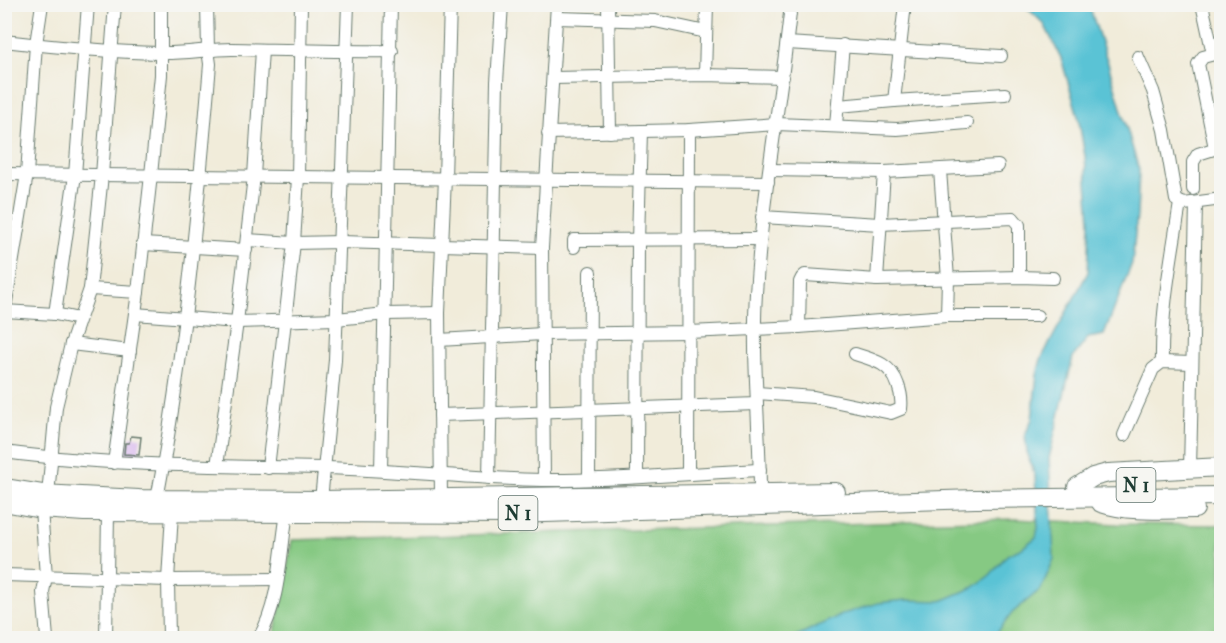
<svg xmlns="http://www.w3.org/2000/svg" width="1226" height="643" viewBox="0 0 1226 643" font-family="'IM FELL French Canon',serif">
<rect width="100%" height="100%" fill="#f6f6f2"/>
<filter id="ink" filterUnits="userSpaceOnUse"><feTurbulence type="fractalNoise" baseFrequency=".0167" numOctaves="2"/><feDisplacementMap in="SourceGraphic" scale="12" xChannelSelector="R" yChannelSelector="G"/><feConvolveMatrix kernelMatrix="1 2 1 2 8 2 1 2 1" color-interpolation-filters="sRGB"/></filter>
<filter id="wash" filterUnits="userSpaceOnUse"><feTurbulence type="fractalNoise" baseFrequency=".008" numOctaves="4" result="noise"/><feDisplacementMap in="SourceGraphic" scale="24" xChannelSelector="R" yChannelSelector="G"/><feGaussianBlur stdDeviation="1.35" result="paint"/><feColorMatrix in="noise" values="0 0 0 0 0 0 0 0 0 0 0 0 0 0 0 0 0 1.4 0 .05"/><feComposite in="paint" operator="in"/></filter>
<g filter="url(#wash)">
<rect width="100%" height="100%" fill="#f1ecda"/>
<path fill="#86c983" stroke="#52835c" stroke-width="1.5" d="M1014 519 1118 524 1221 525V638H274L292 540Z"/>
<path fill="#5ac3d5" stroke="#3c8084" stroke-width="1.5" d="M1024 5H1089L1108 63 1139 170 1137 215 1132 263 1104 335 1088 338 1073 357 1049 458 1054 559 1041 589 1012 613 993 638H792L843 614 878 603 906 600 941 601 974 587 990 575 1007 555 1022 548 1036 537 1038 528 1035 476 1027 452 1025 435 1032 419 1037 375 1041 359 1088 272 1090 221 1085 156 1078 116 1061 58 1044 24Z"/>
<g id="blocks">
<path fill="#d1a7ee" d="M131 436 141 437 139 455 124 454 125 443H129Z"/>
</g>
</g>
<g filter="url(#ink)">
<use href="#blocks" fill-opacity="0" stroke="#687a6e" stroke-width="1.5"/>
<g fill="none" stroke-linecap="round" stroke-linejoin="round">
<g stroke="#687a6e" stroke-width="14">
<g id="minor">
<path d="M608 4 610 132"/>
<path d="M1202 4 1213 54"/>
<path d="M557 18 655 21 706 32"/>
<path d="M4 41C56 47 108 52 159 53 184 54 208 49 232 49 285 50 338 52 392 51"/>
<path d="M787 43 1001 56"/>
<path d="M1138 57 1153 91 1164 130 1176 200 1184 204 1222 199"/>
<path d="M705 75 707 4"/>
<path d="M553 78 705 75 783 77"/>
<path d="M894 101 905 4"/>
<path d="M838 106 894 101 1005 94"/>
<path d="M836 125 843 45"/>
<path d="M548 133 689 130 777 124 897 129 967 123"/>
<path d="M1215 148 1198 64 1203 57 1222 52"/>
<path d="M770 170 884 172 998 166"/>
<path d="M940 170 948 279 947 316"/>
<path d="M4 174 768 182"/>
<path d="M1193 189V162L1198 154 1220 147"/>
<path d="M762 217 880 224 1013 218 1019 225V277"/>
<path d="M247 240 294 243 341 242 542 248"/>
<path d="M143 244 246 250"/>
<path d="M574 247V240L760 239"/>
<path d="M877 280 884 172"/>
<path d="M90 289 138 292"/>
<path d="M4 311 55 314 79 319"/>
<path d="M4 314 27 174 36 44 42 4"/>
<path d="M55 314 75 175 88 4"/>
<path d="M135 314 237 322 336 319 386 314 439 313"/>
<path d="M799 327 800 282 802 278 805 275 877 280 1019 277 1053 278"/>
<path d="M439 340 542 334 689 332 799 327 947 316H1037"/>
<path d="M71 344 130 351"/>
<path d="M1162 362C1161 309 1172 256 1180 203"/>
<path d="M757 393 814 397 891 413 901 409C902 401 901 393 898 385 891 364 875 360 855 354"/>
<path d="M440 415 757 404"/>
<path d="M1124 435 1153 369 1162 362 1192 363"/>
<path d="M4 452C111 466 218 466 325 468 398 470 470 479 543 480 615 481 688 473 760 470"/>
<path d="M114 463 138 292 151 175 161 75V4"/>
<path d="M217 466 237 322 254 176 262 50"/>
<path d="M268 468 294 243 298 177 301 4"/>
<path d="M1190 469 1196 204"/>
<path d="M381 470 391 4"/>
<path d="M688 473 689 130"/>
<path d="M637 476 638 241 641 131"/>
<path d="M489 478 497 82 502 4"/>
<path d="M589 478 590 272"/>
<path d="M544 480 542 248 557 4"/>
<path d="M760 493C760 427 752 360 756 293 762 196 781 101 791 4"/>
<path d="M48 495 56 407 71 344 90 289 102 175 115 4"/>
<path d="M441 497 439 313 445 178 450 4"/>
<path d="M157 499C184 356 198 210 210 64L208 50 207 4"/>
<path d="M321 500 335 360 348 4"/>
<path d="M41 509 46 576 43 592 47 638"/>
<path d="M4 575 168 580 277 579"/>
<path d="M106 638 108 513"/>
<path d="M169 638 168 580 172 513"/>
<path d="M259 638C280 602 280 554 287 513"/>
</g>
</g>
<g stroke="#687a6e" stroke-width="20">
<g id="highway">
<path d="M1077 487 1093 477 1108 473 1222 467"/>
<path d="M4 488 42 494 139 499 321 500 836 492"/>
<path d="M4 502 41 509 84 512 514 514 975 499 1222 496"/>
<path d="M1101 503C1131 513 1164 509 1195 509"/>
</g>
</g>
<use href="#minor" stroke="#fff" stroke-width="12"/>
<use href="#highway" stroke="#fff" stroke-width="18"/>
</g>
</g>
<g text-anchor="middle" stroke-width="5" stroke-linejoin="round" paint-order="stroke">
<g fill="#f6f6f2" stroke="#60746d" stroke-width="1.5">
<rect x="1116.5" y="468" width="39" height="34" rx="4.5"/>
<rect x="498.5" y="496" width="39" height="34" rx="4.5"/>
</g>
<g font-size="20" font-weight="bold" fill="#1f3d34">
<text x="1136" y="492">N 1</text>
<text x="518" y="520">N 1</text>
</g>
</g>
<rect width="1226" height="643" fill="none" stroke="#f6f6f2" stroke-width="24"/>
</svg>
